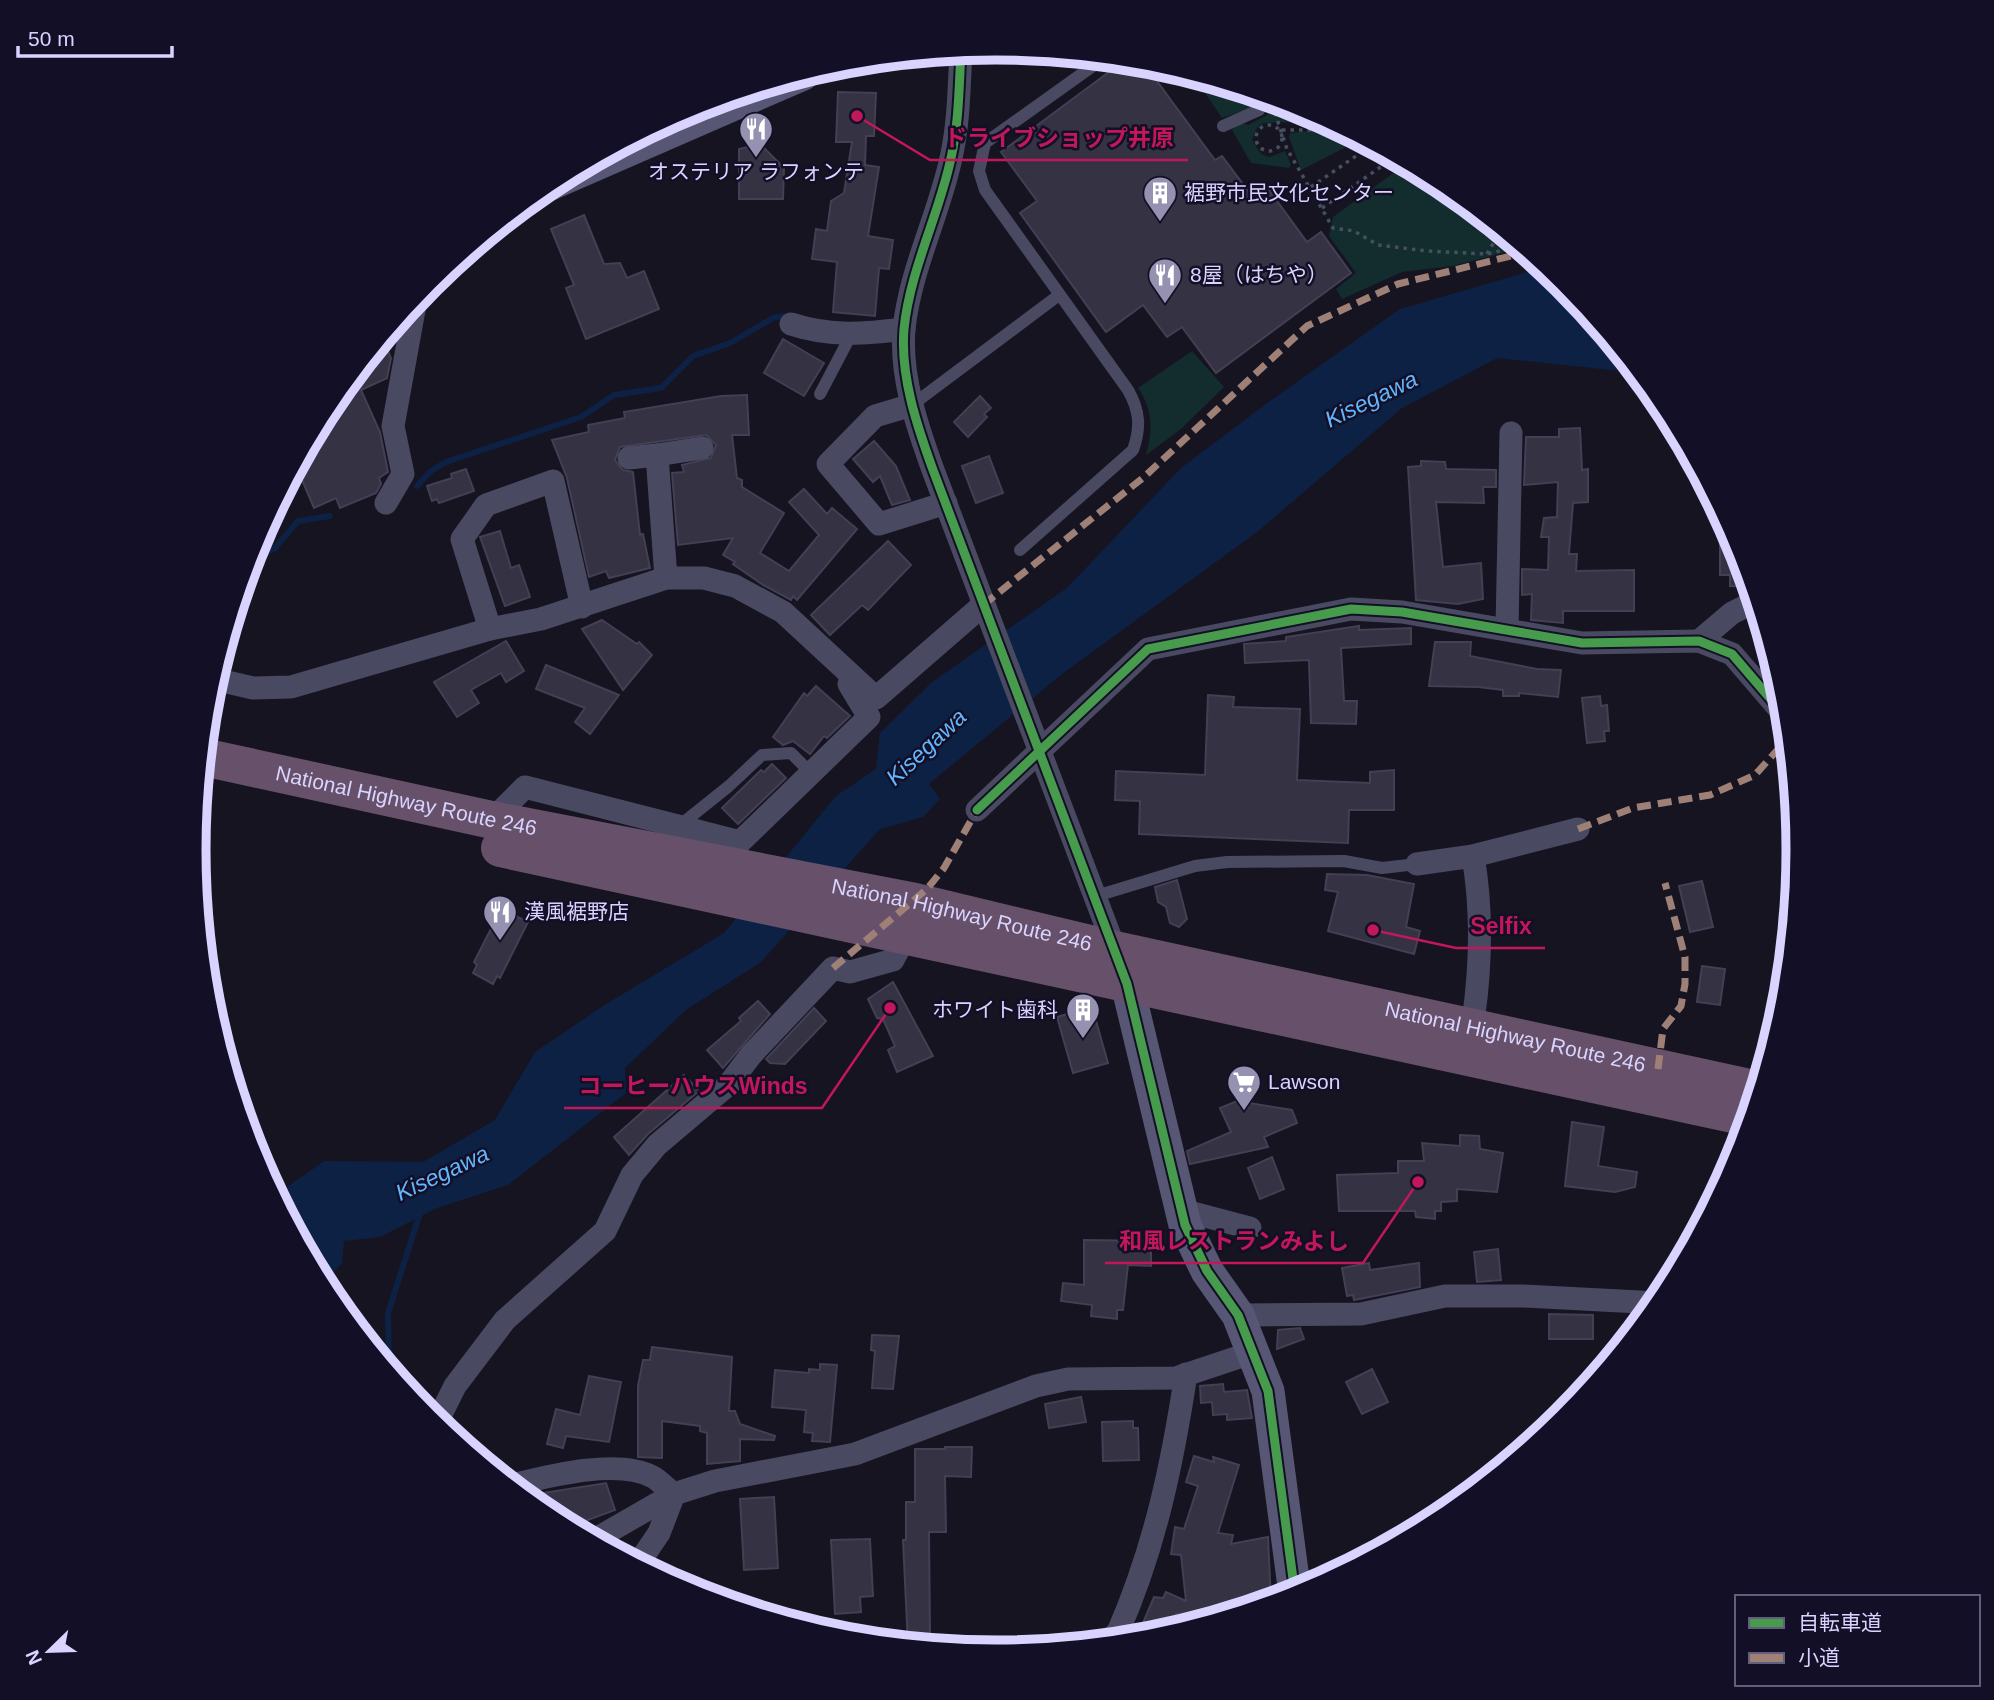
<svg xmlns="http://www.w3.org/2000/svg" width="1994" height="1700" viewBox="0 0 1994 1700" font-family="Helvetica,'Noto Sans JP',sans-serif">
<rect width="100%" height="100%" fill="#161421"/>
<g fill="#132c2d">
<path d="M1208 92 1258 101 1247 110 1222 118 1205 93Z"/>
<path d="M1274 105 1305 109 1330 122C1314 125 1268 119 1260 125 1255 129 1254 135 1252 140L1261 154 1269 157 1285 151 1291 164 1289 168 1251 163 1232 130 1238 122 1248 125 1267 115Z"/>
<path d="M1342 128 1362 139 1301 170 1289 137 1290 133Z"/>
<path d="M1403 166 1443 183 1522 248 1453 266 1402 272 1342 299 1336 289 1356 273 1329 236 1333 217Z"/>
<path d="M1192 351 1224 387 1181 429 1146 455C1153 431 1153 409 1138 388Z"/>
</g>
<path fill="#0d2144" d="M1545 267 1565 283 1639 373 1497 358 1402 408 1257 532 1062 674 929 784 940 799 923 817 880 829 760 963 687 1009 625 1068 626 1093 508 1185 437 1208 380 1237 344 1241 342 1263 329 1276 316 1271 276 1195 324 1161 423 1162 495 1120 535 1052 606 1004 724 933 836 796 876 769 880 733 932 682 1067 588 1181 468 1270 401 1400 309Z"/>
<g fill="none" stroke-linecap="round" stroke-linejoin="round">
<g stroke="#0d2144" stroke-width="6">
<path d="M417 486 431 471 446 462 581 417 614 395 661 388 693 356 730 343 773 318 783 316"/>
<path d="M250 559 274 549 298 521 330 516"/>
<path d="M389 1368 388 1313 421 1210"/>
</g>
</g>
<g fill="#343243" stroke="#433f54" stroke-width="2">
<path d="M1125 60 1135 72 1145 65 1215 160 1222 156 1255 200 1269 190 1307 242 1321 232 1351 273 1216 373 1182 327 1167 337 1143 305 1106 332 1020 213 1037 201 1001 152Z"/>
<path d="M838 92 876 93 874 136H866L865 165 879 167 868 236 893 240 889 269 879 268 875 316 833 312 837 262 812 259 816 229 827 231 831 201 844 193 852 142H836Z"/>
<path d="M760 144 784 168 783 199H739V149Z"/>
<path d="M584 215 604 264 620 263 627 278 644 271 659 309 586 339 566 288 574 285 551 229Z"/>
<path d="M383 339 391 358 387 378 361 390 380 432 388 472 379 478 381 484 376 493 340 508 336 498 314 508 296 466 330 404Z"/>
<path d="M783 339 824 363 804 396 764 373Z"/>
<path d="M747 395 749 435H732L737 478 742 480V487L784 513 760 553 789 571 819 535 789 502 804 489 827 514 832 508 857 529 797 600 793 596 791 600 763 585 733 564 735 562 723 555 733 538 678 545 672 473 684 472 682 465 711 458 716 445 706 435 620 447 615 460 623 470 633 472 640 535 643 534 650 568 609 578 606 571 589 577 567 478 552 440 589 432 588 425 625 418 624 412 721 396Z"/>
<path d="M980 396 991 408 984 414 987 417 968 437 954 422Z"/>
<path d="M1580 428 1582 470 1588 469V502L1573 503 1569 554H1577L1576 571 1634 570V611H1563V623L1531 620 1532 594 1522 595V569L1548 570 1549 537H1541L1544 518 1557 517 1558 482 1524 485 1526 437H1559V429Z"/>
<path d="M874 441 896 466 910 500 892 505 880 476 873 482 853 459Z"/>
<path d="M989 456 1003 493 976 503 962 466Z"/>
<path d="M1421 461 1445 462 1446 469 1496 470V487H1483L1484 503 1436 502 1443 567 1481 563 1483 599 1458 604 1416 600 1408 467 1421 466Z"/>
<path d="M466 469 474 491 439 503 437 499 432 501 427 486 452 478 451 474Z"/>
<path d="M500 531 511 568 519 565 530 597 505 606 480 537Z"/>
<path d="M888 541 911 565 868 610 862 605 830 635 811 615Z"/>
<path d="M1720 542H1738L1752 587 1730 586V575H1720Z"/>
<path d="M602 620 637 644 639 642 652 655 623 690 582 629Z"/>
<path d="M1359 626V630L1411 628V644L1341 648 1344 701H1357L1356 724 1311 723 1309 660 1245 663 1244 644 1286 641V637Z"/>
<path d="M506 641 524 671 506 682 501 673 471 690 479 703 457 717 434 682Z"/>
<path d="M1435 642H1471L1470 656 1537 669 1561 670 1558 697 1519 693V696H1503V690L1478 687 1429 686Z"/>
<path d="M546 665 619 695 590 734 575 722 585 708 536 689Z"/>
<path d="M816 686 850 716 827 738 824 736 810 754 793 741 783 745 773 737 804 693 807 696Z"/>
<path d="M1208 695 1234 697 1233 707 1300 709 1297 780 1370 783V772L1394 770V810H1349L1348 843 1139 834 1140 801 1115 800 1116 771 1205 775Z"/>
<path d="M1600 696 1601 706 1607 705 1609 731H1604L1605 741 1587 743 1582 698Z"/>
<path d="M772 764 786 778 738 824 722 808 761 770 764 772Z"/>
<path d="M1327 874 1367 875 1414 884 1406 927 1420 931 1414 954 1328 931 1338 892 1325 890Z"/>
<path d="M1177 880 1187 919 1179 927 1170 923 1166 907 1158 902 1155 887Z"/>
<path d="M1702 881 1713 927 1690 932 1679 886Z"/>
<path d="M501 909 528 922 500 978 497 976 493 984 473 973 477 965 474 962Z"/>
<path d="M1702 966 1725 969 1720 1005 1697 1002Z"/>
<path d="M893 982 933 1056 897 1072 888 1050 895 1046 883 1019 877 1018 868 999Z"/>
<path d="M758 1001 770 1014 723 1068 707 1050 741 1021 739 1018Z"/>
<path d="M1092 1007 1108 1063 1073 1073 1057 1017Z"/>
<path d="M814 1008 826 1021 785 1064 770 1063 766 1059Z"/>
<path d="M684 1075 699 1091 648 1134 629 1155 614 1137Z"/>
<path d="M1237 1101 1292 1110 1297 1123 1264 1137 1268 1147 1190 1164 1187 1151 1231 1132 1220 1108Z"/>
<path d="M1572 1122 1604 1127 1598 1166 1637 1172 1635 1187 1615 1192 1565 1186Z"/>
<path d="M1460 1135 1479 1136 1480 1149 1503 1153 1497 1192 1457 1189V1201L1441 1202V1211H1435V1219L1416 1217 1415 1211H1339L1337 1175 1398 1173V1161H1424L1422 1143 1460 1146Z"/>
<path d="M1272 1157 1284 1189 1260 1199 1248 1168Z"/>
<path d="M1084 1240 1151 1241V1266L1128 1265 1123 1310H1117V1319L1091 1316 1092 1305 1061 1301 1063 1283 1084 1285Z"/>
<path d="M1498 1249 1501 1280 1477 1282 1474 1252Z"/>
<path d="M1369 1263 1370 1270 1419 1263 1420 1287 1354 1300 1353 1295 1347 1296 1342 1268Z"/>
<path d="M1549 1314 1593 1315V1339H1549Z"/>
<path d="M1300 1328 1304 1339 1277 1349 1278 1330Z"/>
<path d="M872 1335 899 1336 893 1389 872 1388 875 1351 871 1350Z"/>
<path d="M652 1347 732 1357 729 1411H735L740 1424 775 1436 774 1440 740 1439V1461L707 1464V1433L700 1431V1426L662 1421V1458L638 1457V1386L643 1360H650Z"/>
<path d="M820 1364 837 1365 830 1442 812 1441 813 1433 804 1432 806 1410 772 1407 775 1370 809 1373V1369L820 1370Z"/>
<path d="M1372 1369 1388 1402 1362 1414 1346 1382Z"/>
<path d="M589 1376 621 1382 609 1442 566 1436 563 1448 547 1444 556 1409 580 1415Z"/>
<path d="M1223 1384 1224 1392 1247 1390 1252 1418 1227 1420V1414L1213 1415 1212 1402 1201 1403 1200 1386Z"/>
<path d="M1081 1397 1086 1422 1049 1428 1045 1404Z"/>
<path d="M1133 1421V1428H1138L1139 1460 1103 1461 1102 1422Z"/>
<path d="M945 1447H972L971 1477 945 1476 946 1532H929L930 1636 1043 1637 1044 1648 997 1653 908 1644 903 1540H906V1502H915V1449H945Z"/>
<path d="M1194 1456 1214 1462 1213 1457 1239 1465 1218 1533 1233 1535 1231 1544 1268 1537 1271 1602 1250 1608 1176 1614 1167 1633 1143 1623 1154 1597 1163 1598 1166 1592 1186 1601 1181 1555 1171 1554 1175 1527 1184 1529 1198 1486 1186 1482Z"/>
<path d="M606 1483 615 1510 569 1527 551 1517 525 1496Z"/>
<path d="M774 1497 778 1568 744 1570 740 1499Z"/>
<path d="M870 1539 873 1596 860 1597 861 1612 835 1614 831 1540Z"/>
</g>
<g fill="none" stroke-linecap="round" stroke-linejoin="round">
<g stroke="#44505f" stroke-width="3.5" stroke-dasharray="3.5 5" stroke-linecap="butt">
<path d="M1275 113 1287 149 1333 228 1354 231 1378 245 1427 251 1487 254 1520 246"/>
<circle cx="1269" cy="138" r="13"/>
<path d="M1282 130H1319L1338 127"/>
<path d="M1311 187 1372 145"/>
<path d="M1322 208 1395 157"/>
<path d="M1487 254 1501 230"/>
</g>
<g stroke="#4a4962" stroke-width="12">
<path d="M1170 68 1210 84 1257 94"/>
<path d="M1223 126 1259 110 1267 97"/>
<path d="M820 394 851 335"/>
<path d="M912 405 1059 295"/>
<path d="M1020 550 1133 450C1141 428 1140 411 1128 390L985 190 979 171 985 143 1104 58"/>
<path d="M679 826 729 786 762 755 791 753 811 773"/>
<path d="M1096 896 1195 866 1227 862 1344 861 1382 868 1417 864"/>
</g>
<g stroke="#4a4962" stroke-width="23">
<path d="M961 51C959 86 959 123 951 158 939 215 910 270 904 329 900 376 917 426 933 470L1118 957"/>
<path d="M791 324C831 337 864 334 904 329"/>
<path d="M912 405 875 416 828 464 879 524 946 503"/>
<path d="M629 458 657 455"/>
<path d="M386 503 403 474 393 426 416 299"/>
<path d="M666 578 657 455 702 448"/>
<path d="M1507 628 1511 433"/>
<path d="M490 629 462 539 486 505 553 481 582 607"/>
<path d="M1699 641 1732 613 1756 601"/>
<path d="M214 679 253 688 291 687 490 629 541 619 666 578H704L735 586 783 612 876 698 983 605"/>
<path d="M977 810 1148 649 1351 609 1402 612 1582 643 1699 641 1732 654 1787 718"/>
<path d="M492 820 525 787 740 842 869 717 849 684"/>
<path d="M1417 864 1473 856 1578 829"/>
<path d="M1472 1028C1481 970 1483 914 1473 856"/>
<path d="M1182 1210 1250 1228"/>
<path d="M1238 1315 1361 1314 1445 1296H1523L1659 1303"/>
<path d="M442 1428 441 1414 455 1386 505 1320 605 1231 632 1175 657 1145 729 1084 751 1055 833 968 850 972 893 960 906 935"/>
<path d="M512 1485C549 1476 618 1458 653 1477 660 1481 667 1489 674 1494L659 1533 638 1564"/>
<path d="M594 1540 674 1494 715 1481 855 1454 1036 1386 1068 1379 1176 1378 1254 1352"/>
<path d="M1107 1642 1118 1632C1155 1547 1172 1466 1186 1374"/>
</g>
<g stroke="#575674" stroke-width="33">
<path d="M548 185 803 74"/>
<path d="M1127 984 1185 1225 1207 1271 1238 1315 1268 1391 1295 1594"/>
</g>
<g stroke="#67516a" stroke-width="38">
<path id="s1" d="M203 757 492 820 915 902 1115 950 1759 1090"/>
<path d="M500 848 1751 1118"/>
</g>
<g stroke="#9e8076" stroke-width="7" stroke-dasharray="14 7" stroke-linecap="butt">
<path d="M983 605 1144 477 1307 326 1398 284 1527 252"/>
<path d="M1578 829 1633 808 1710 795 1755 775 1789 737"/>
<path d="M833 968 927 889 944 868 977 810"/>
<path d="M1658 1069 1663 1029 1681 1006 1685 984V957L1665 883"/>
</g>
<g stroke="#130f26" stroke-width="13">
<g id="cycleway">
<path d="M961 51C959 86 959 123 951 158 939 215 910 270 904 329 900 376 917 426 933 470L1127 984 1185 1225 1207 1271 1238 1315 1268 1391 1295 1594"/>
<path d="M977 810 1148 649 1351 609 1402 612 1582 643 1699 641 1732 654 1787 718"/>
</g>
</g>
<use href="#cycleway" stroke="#469c4c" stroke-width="9"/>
</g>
<defs>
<g id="restaurant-pin" transform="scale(1.75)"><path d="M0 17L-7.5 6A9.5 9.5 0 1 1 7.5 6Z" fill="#9591b1" stroke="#130f26"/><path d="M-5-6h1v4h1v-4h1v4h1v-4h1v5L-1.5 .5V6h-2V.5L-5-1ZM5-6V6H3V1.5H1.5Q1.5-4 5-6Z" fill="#fff"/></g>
<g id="building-pin" transform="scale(1.75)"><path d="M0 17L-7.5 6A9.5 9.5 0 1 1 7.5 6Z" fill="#9591b1" stroke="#130f26"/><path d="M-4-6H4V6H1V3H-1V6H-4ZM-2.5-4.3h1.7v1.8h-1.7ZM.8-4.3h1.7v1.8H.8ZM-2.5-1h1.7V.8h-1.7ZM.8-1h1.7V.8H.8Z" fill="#fff"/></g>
<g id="supermarket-pin" transform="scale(1.75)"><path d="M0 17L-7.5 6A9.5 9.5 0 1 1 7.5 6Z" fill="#9591b1" stroke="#130f26"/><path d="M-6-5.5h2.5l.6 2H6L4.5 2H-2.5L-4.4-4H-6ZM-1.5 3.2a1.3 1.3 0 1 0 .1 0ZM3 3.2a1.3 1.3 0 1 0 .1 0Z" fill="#fff"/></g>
</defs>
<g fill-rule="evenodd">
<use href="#restaurant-pin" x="756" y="129"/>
<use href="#building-pin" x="1160" y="193"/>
<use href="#restaurant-pin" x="1165" y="275"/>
<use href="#restaurant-pin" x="500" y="912"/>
<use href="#building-pin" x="1083" y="1010"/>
<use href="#supermarket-pin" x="1244" y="1082"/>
</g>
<g text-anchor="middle" stroke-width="5" stroke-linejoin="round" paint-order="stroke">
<g font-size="21" fill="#d9d4ff" stroke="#130f26" text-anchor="start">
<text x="756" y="179" text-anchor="middle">オステリア ラフォンテ</text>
<text x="1184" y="200">裾野市民文化センター</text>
<text x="1190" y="282">8屋（はちや）</text>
<text x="524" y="919">漢風裾野店</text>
<text x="1058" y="1017" text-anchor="end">ホワイト歯科</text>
<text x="1268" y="1089">Lawson</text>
</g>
<g font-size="21" fill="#d9d4ff" stroke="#130f26">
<text dy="7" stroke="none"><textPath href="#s1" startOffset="208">National Highway Route 246</textPath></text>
<text dy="7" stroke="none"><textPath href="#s1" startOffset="775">National Highway Route 246</textPath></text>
<text dy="7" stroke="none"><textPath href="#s1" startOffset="1342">National Highway Route 246</textPath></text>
</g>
<g font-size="23" font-style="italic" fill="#62b6ff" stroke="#130f26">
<text transform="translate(1371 399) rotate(-26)" y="8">Kisegawa</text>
<text transform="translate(926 747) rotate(-43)" y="8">Kisegawa</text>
<text transform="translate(442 1173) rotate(-25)" y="8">Kisegawa</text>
</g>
</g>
<path d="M0 0H1994V1700H0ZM206 850a790 790 0 1 1 1580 0a790 790 0 1 1-1580 0Z" fill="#130f26" fill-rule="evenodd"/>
<path fill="none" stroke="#d9d4ff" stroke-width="9" d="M206 850a790 790 0 1 1 1580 0a790 790 0 1 1-1580 0Z"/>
<path fill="none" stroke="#c2185b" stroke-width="2.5" d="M857 116L930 160H1188M1373 930L1456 948H1545M890 1008L822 1108H564M1418 1182L1363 1263H1105"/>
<g fill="#c2185b" stroke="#130f26" stroke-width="2.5">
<circle cx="857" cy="116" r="7"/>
<circle cx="1373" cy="930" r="7"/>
<circle cx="890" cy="1008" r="7"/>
<circle cx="1418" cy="1182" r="7"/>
</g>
<g font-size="23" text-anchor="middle" font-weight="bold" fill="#c2185b" stroke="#130f26" stroke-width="5" stroke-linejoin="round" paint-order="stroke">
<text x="1059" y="146">ドライブショップ井原</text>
<text x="1501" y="934">Selfix</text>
<text x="693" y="1094">コーヒーハウスWinds</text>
<text x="1234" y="1249">和風レストランみよし</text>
</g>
<rect x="1735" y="1595" width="245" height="91" fill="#130f26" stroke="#625e7d" stroke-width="2"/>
<rect x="1749" y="1618" width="35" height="10" fill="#469c4c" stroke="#625e7d" stroke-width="2"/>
<text x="1798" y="1630" font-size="21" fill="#d9d4ff">自転車道</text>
<rect x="1749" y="1653" width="35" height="10" fill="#9e8076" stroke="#625e7d" stroke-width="2"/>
<text x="1798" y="1665" font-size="21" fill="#d9d4ff">小道</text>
<g transform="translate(49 1651) rotate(247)" stroke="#130f26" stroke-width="5" paint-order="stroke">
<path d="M0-5L12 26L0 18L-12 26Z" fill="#d9d4ff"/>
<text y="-10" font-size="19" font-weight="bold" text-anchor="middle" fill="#d9d4ff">N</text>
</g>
<path d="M18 46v10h154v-10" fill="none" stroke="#d9d4ff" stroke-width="3.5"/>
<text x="28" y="46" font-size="21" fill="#d9d4ff" stroke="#130f26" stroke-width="5" paint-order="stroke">50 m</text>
</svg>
